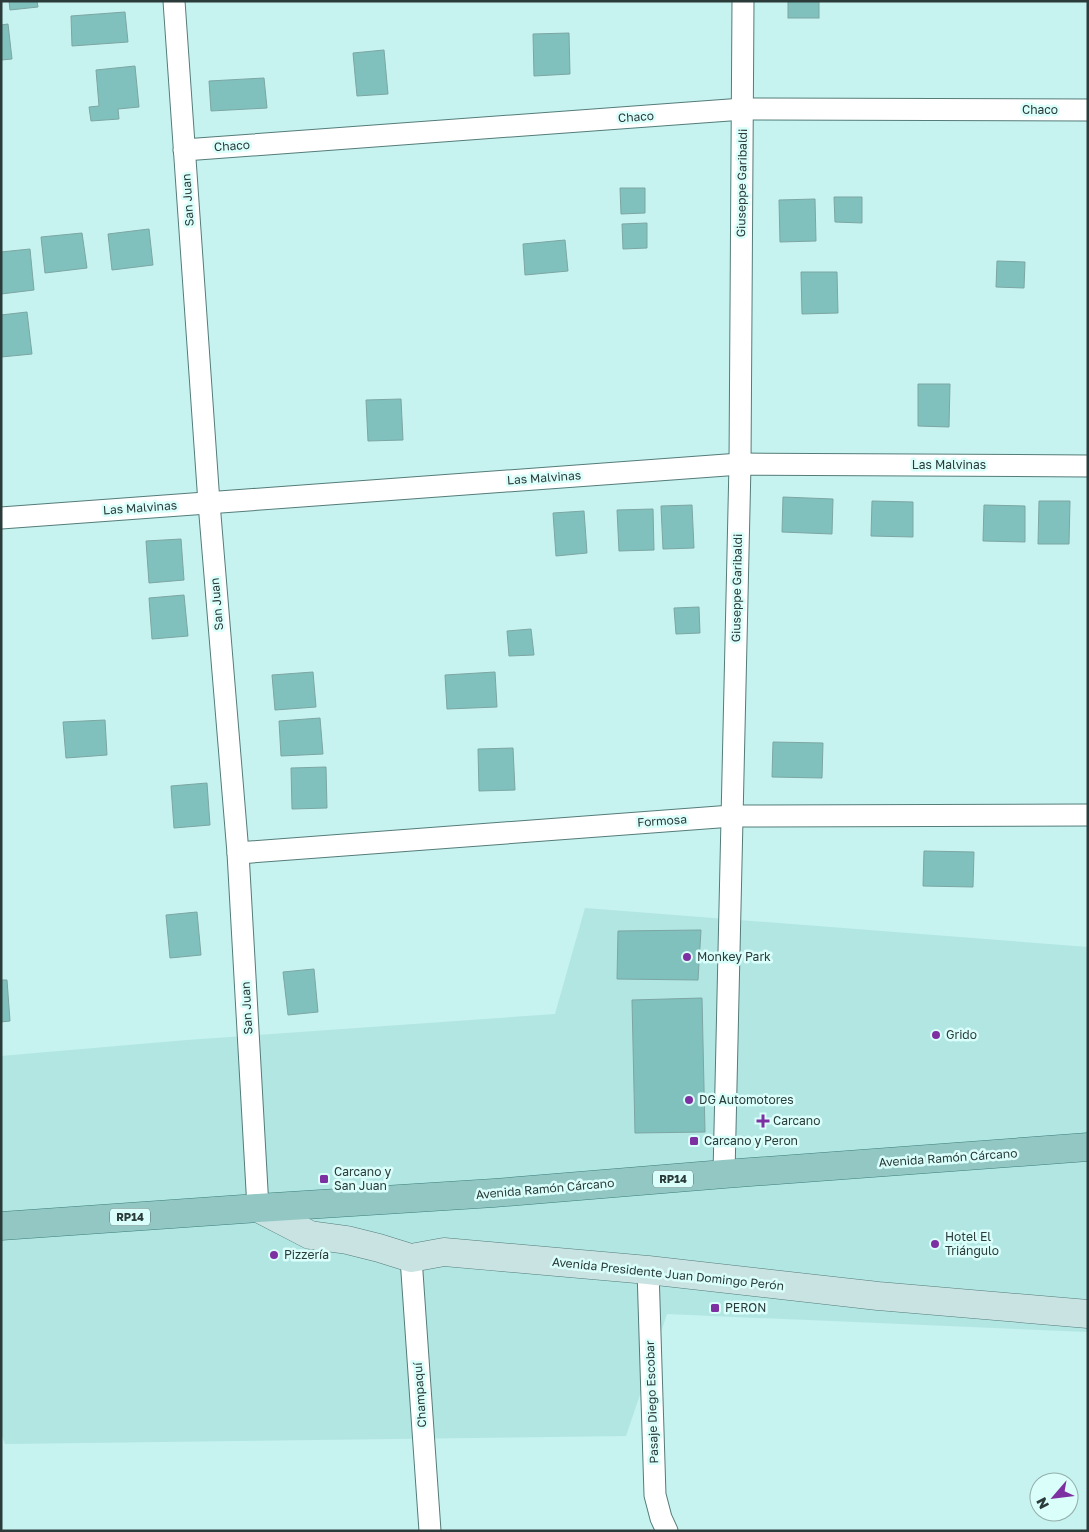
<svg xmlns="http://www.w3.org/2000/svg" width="1089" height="1532" viewBox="0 0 1089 1532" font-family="'Golos Text',sans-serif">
<rect width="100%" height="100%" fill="#c6f2ef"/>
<path fill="#b1e6e3" d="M585 908 1088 947V1332L667 1314 626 1436 5 1444 1 1433V1056L187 1040 555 1014Z"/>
<g fill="#80c1bd" stroke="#7ca6a3">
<path d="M9 1H37L38 7 10 10Z"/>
<rect x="788" y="1" width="31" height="17"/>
<path d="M125 12 128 42 72 46 71 16Z"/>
<path d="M8 24 12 59 1 60V25Z"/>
<path d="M569 33 570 74 534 76 533 34Z"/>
<path d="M384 50 388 94 357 96 353 53Z"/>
<path d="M135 66 139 107 118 109 119 119 91 121 89 107 99 106 96 70Z"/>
<path d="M264 78 267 108 211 111 209 81Z"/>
<path d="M620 188H645V213L621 214Z"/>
<path d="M834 197H862V223L835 222Z"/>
<path d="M815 199 816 241 780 242 779 200Z"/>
<path d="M647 223V248L623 249 622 224Z"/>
<path d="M149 229 153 265 112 270 108 234Z"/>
<path d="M82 233 87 268 45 273 41 237Z"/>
<path d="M565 240 568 271 525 275 523 244Z"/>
<path d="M30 249 34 290 1 294V252Z"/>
<path d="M997 261 1025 262 1024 288 996 287Z"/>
<path d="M801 272H837L838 313 802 314Z"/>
<path d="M27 312 32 354 1 357V315Z"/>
<path d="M918 384H950L949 427 918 426Z"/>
<path d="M401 399 403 440 368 441 366 400Z"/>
<path d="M783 497 833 499 832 534 782 532Z"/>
<path d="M872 501 913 502V537L871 536Z"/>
<path d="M1039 501H1070L1069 544H1038Z"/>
<path d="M692 505 694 548 663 549 661 506Z"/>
<path d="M984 505 1025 506V542L983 541Z"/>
<path d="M653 509 654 550 619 551 617 510Z"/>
<path d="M584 511 587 553 556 556 553 513Z"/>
<path d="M181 539 184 580 149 583 146 541Z"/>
<path d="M184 595 188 636 152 639 149 598Z"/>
<path d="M699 607 700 633 676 634 674 608Z"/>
<path d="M531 629 534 655 509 656 507 631Z"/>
<path d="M313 672 316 707 275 710 272 675Z"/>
<path d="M495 672 497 707 447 709 445 675Z"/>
<path d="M320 718 323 754 281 756 279 721Z"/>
<path d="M105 720 107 755 66 758 63 722Z"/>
<path d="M773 742 823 743 822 778 772 777Z"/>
<path d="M513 748 515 790 479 791 478 749Z"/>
<path d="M326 767 327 808 292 809 291 768Z"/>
<path d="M207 783 210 825 174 828 171 786Z"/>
<path d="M924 851 974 852 973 887 923 886Z"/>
<path d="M197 912 201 955 170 958 166 915Z"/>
<path d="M701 930 698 980 617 979 618 931Z"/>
<path d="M314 969 318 1012 288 1015 283 972Z"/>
<path d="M1 980H7L10 1021 1 1022Z"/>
<path d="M702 998 705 1132 635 1133 632 1000Z"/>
</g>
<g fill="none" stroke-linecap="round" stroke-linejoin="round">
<g stroke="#547c79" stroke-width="23">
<g id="street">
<path d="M174 1 209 503 238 853 258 1208"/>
<path d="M184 150 743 109 1088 110"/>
<path d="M1 518 740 464 1088 466"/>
<path d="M238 853 732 816 1088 815"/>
<path d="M724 1174 740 464 743 1"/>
<path d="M411 1258 430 1531"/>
<path d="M648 1270 655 1495 661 1518 667 1531"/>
</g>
</g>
<g stroke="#547c79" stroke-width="29">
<path id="secondary" d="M258 1208 310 1235 347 1240 379 1248 411 1258 444 1252 648 1270 878 1296 1088 1314"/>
</g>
<g stroke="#3e7e7a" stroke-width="29">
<path id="primary" d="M1 1226 258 1208 494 1193 724 1174 1088 1147"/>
</g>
<use href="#street" stroke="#fff" stroke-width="21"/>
<use href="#secondary" stroke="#c8e3e1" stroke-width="28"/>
<use href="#primary" stroke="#92c7c4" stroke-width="28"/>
</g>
<g fill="#7d30a1" stroke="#dafefa" stroke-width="2">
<circle cx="687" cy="957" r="5"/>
<circle cx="936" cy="1035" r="5"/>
<circle cx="689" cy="1100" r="5"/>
<path d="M760.5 1113.5h5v5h5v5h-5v5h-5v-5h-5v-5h5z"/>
<rect x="689" y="1136" width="10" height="10" rx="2.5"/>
<rect x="319" y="1174" width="10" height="10" rx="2.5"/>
<circle cx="935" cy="1244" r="5"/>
<circle cx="274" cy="1255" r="5"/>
<rect x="710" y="1303" width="10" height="10" rx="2.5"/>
</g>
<g text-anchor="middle" stroke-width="5" stroke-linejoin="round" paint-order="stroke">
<g fill="#dafefa" stroke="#5f7674" stroke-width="1">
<rect x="653" y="1170.5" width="40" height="17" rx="4"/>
<rect x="110" y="1208.5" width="40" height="17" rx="4"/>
</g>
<g font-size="11" font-weight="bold" fill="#2a3b3a">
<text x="673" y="1183">RP14</text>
<text x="130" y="1221">RP14</text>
</g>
<g font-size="12" fill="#2a3b3a" stroke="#dafefa">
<text x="1040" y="114">Chaco</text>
<text transform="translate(636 117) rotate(-4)" y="4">Chaco</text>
<text transform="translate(232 146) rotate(-4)" y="4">Chaco</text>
<text transform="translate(742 183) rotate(-89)" y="4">Giuseppe Garibaldi</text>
<text transform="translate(188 200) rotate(-94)" y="4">San Juan</text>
<text x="949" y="469">Las Malvinas</text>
<text transform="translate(544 478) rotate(-4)" y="4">Las Malvinas</text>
<text transform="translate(140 508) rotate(-4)" y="4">Las Malvinas</text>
<text transform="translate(737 588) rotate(-89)" y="4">Giuseppe Garibaldi</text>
<text transform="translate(217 604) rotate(-95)" y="4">San Juan</text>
<text transform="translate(662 821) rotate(-4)" y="4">Formosa</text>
<text transform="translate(247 1008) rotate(-93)" y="4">San Juan</text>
<text transform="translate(948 1158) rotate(-4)" y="4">Avenida Ramón Cárcano</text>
<text transform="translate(545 1189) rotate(-5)" y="4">Avenida Ramón Cárcano</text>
<text transform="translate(668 1274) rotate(6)" y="4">Avenida Presidente Juan Domingo Perón</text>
<text transform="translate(420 1395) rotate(-94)" y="4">Champaquí</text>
<text transform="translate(652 1402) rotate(-92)" y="4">Pasaje Diego Escobar</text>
</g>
<g font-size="12" fill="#2a3b3a" stroke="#dafefa" text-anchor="start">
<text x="697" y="961">Monkey Park</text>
<text x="946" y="1039">Grido</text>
<text x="699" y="1104">DG Automotores</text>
<text x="773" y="1125">Carcano</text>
<text x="704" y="1145">Carcano y Peron</text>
<text x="334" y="1176">Carcano y<tspan x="334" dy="14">San Juan</tspan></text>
<text x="945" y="1241">Hotel El<tspan x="945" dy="14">Triángulo</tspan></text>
<text x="284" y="1259">Pizzería</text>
<text x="725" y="1312">PERON</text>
</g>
</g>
<rect width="1089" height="1532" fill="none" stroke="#2a3b3a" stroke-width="5"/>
<g transform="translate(1054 1497) rotate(242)"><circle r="24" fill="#dafefa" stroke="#94b0ad"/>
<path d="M0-4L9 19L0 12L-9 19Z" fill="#7d30a1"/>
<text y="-8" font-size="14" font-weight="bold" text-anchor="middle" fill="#2a3b3a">N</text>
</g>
</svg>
